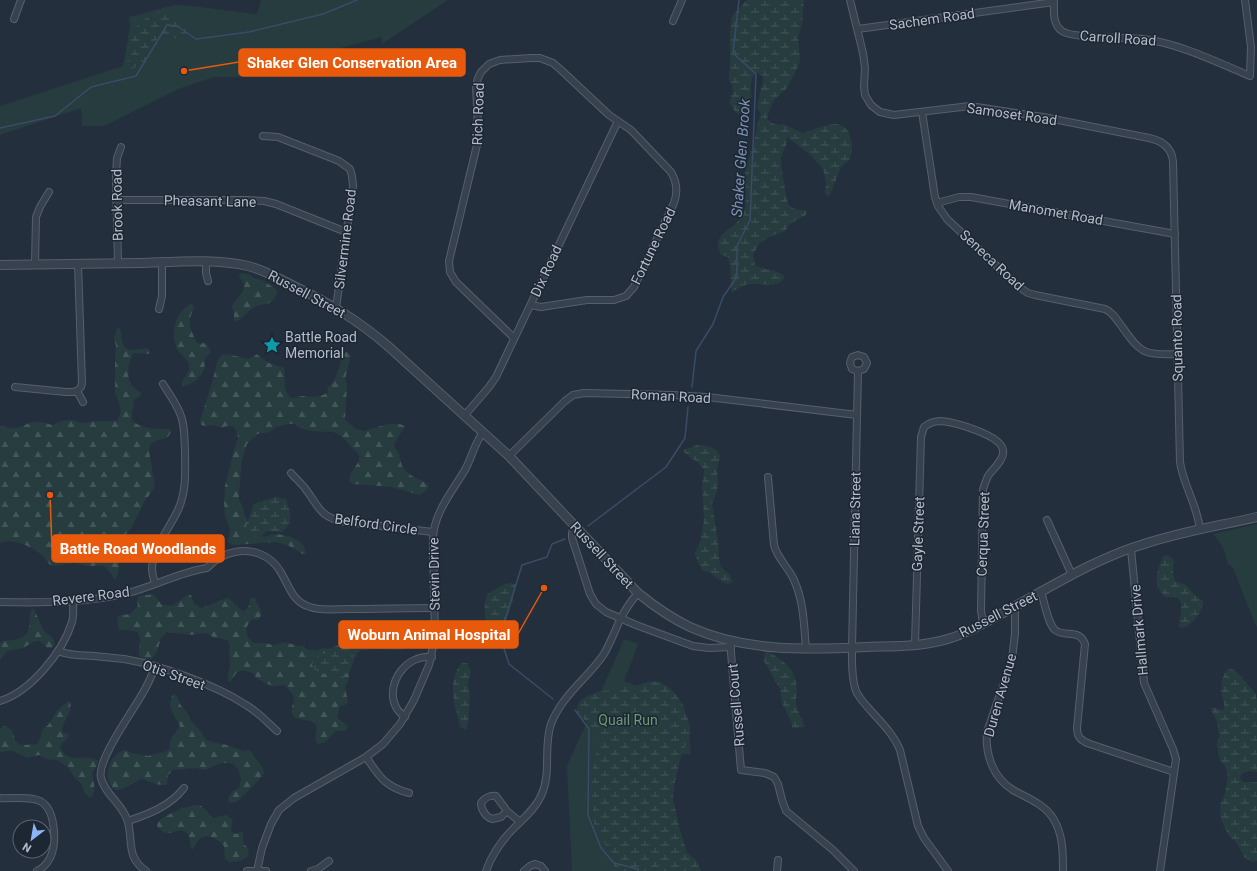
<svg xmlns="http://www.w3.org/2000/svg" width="1257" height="871" viewBox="0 0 1257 871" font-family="Roboto,sans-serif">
<defs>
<pattern id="forest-firs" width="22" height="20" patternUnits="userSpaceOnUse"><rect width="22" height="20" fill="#263c3f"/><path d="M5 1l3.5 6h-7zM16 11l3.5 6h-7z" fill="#435659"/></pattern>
<pattern id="wetland-marsh" width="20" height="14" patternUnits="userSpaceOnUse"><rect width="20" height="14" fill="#263c3f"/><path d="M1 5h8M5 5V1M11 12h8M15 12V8" fill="none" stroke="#435659"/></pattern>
</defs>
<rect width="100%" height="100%" fill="#242f3e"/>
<g fill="#263c3f">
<path d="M261 0H448L382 44V37L280 64 248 77H214L181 88 104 126H82L81 108 0 135V106L123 66 130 26 129 17 174 5 192 6 257 14Z"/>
<path d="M1257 524V626H1256L1233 568 1228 564 1223 547 1213 534Z"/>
<path d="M624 639 638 644 624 681 684 704 685 715 687 716 691 754 625 755 637 871H572L567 766 608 676Z"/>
</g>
<g fill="url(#forest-firs)">
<path d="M241 273 248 274 256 279 264 281 277 290V294C271 308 262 302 253 308 246 312 243 319 236 322L234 320V312L232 306C235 300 246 292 244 284 243 281 240 279 239 276Z"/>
<path d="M191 303 194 307C192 313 189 319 190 324 190 330 194 335 195 340L199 344 204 343 207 344 211 352C209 354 206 357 205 360 204 363 205 367 204 370 200 378 192 385 183 386L182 382 189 370V364C186 358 181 355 177 349 172 339 173 320 182 311 184 308 188 306 191 303Z"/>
<path d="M117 328 120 329C122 334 121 342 124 346 128 353 141 349 147 348L150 351V353L148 354 134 353C128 362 126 374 131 384 133 388 138 390 141 393 141 398 138 397 134 400 134 407 131 414 132 420 140 429 159 429 170 429L171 431C167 446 151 433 149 451L155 486 152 492 146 499 131 528 121 540 118 546 117 550 119 554V572L115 580C104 563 106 566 87 566 82 566 77 562 72 563 64 564 59 567 50 565 48 563 47 560 44 557 36 548 12 537 0 543V426C6 427 13 429 20 427 24 426 28 423 32 422 39 421 46 423 52 425L60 421 73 420 82 423 96 421H117L121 412 119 402 115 393V358L116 346 114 339Z"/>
<path d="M346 352H348L351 355 345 379 347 384 345 420 353 426 354 428 364 431 388 424H400L405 426C402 433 395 439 394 446L399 454 402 466 405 470 412 476 428 484 429 486 425 492 419 495 392 487 353 484 349 481 351 473 359 461V454L350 446 346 440 338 434 333 432 312 431 300 428 294 424H288L276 427 270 432 257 434 247 444 242 460 239 492V499L244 510V515L247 519 249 531C253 532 259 536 263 537 267 537 271 534 275 534 288 535 305 539 306 554H303L289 546 277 542 234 545 229 543 228 541 230 529 225 516 224 502 225 486 234 450 238 439C238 428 232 423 222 428L215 425 204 426 200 424V421L212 383 217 362 219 358 222 355 227 354 248 359 256 354 269 363 284 368C286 378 282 390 291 398 295 398 299 396 303 396 313 397 320 398 328 392L327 388C339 380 337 363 346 352Z"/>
<path d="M151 594 155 595 161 604 172 606 181 600 188 594 191 595 194 603 201 608 213 604 220 600 229 598 239 608 244 611 249 606 250 599 254 597 255 598C257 606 265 611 259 619L251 620 246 628 248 638 254 643H264L274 645 285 642 298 646H304L306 649 316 651 323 648 329 649 339 645 357 646 365 642 374 641 385 643 397 642 404 646 405 648 400 650 375 649 362 650 358 652 354 660 349 673V679L345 687 348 702 345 705 340 706 337 717C340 721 345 722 348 727L347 729 344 731H336L325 742 318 744 315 739C321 714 309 725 293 716 289 706 296 703 293 696 292 692 287 689 285 685L273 686 267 684 256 678 255 675 252 673 244 670 237 672 231 681 230 682 228 681V676L230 665 229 653 230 648 229 643 227 640 213 637 206 633 196 634 192 635 167 632 161 638 157 652 151 660C129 660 145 642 138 633 135 630 123 630 119 630L117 616 130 614 138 606 137 601 138 597C142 594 147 596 151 594Z"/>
<path d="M32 608 34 609 43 629 54 640V645L52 648H47L40 641H35L23 648 7 651 0 660V644L2 641C12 640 26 641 29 628 30 621 29 615 32 608Z"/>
<path d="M173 694H174L177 696 180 704 188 714 191 721 202 733 206 740 213 742 227 745 244 751 249 750 252 752C254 760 263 764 264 773L259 780 238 801 234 803 229 802 228 798 232 792 239 788 241 779 239 771 237 768 233 764 227 763H221L205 770 196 768 173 770 168 775 167 784C159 787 150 781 142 779 135 781 124 791 116 790 114 789 113 788 111 786 102 773 111 754 125 750L132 753 148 756 158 753 165 752 169 750 171 739 180 726C174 715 166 707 173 694Z"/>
<path d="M68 702H70C73 714 62 720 62 732L68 734 69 736 61 745 60 748C71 766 85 752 98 761L97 766 92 772C93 781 98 792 90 798L85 794 81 783 75 778 68 767 60 762 57 760 47 759 39 755 27 758 14 751H5L0 753V729L4 726C7 727 10 728 12 731 16 738 13 744 24 745 28 745 33 744 37 744L41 737 42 730 48 725 57 711 63 705Z"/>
<path d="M194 805C203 803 207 813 213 818L226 815 232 819C233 824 230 828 232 832L236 834 242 831C245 836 242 839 244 844 245 846 248 847 248 849 252 860 236 862 229 862L225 859 224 846C217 838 205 831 197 842 195 845 194 848 192 850 187 840 194 834 180 830 171 834 161 835 157 825 160 817 165 817 172 813 175 812 178 810 181 808 185 807 189 808 194 805Z"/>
</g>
<g fill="url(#wetland-marsh)">
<path d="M747 0H804L802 24 798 37 800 57 799 65 787 88 775 99 770 108 767 119C773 124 776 126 783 124L803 133 830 124H838L844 127 849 132 852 144V150L850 159 841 167 829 197C822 194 826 190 826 184 826 179 824 172 822 168 818 160 795 143 787 137 787 140 787 144 786 146 784 150 782 154 781 158 780 163 787 203 789 205 793 210 801 210 807 211L806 215 791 223 785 231 769 237 760 243 756 249 753 255 755 265C765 271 776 268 785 277 778 290 761 282 749 284 742 285 738 289 732 292L731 289C730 278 732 268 728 257L721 255C712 236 725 234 736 223 740 220 744 213 745 207 747 197 745 186 745 176 746 163 752 151 755 138 758 127 756 125 761 114L757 107 763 80V76L757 73C753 76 751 79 751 84 750 91 755 114 744 115 738 115 734 111 731 106 726 98 739 93 729 80L730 61V33L732 16Z"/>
<path d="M160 11C174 11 193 24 184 40L168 37 156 40C153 45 152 51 150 55 145 61 136 69 128 69L127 67C128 37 131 23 160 11Z"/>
<path d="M697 445H704L713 448 717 451 720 457 717 470 718 483 717 491 712 504 718 541 719 559 721 567 729 574 733 582 728 584C718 582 714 572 703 571L697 560 695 553 700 542 704 520 702 486 704 470 697 461 692 459 684 452V450Z"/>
<path d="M276 497 286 499C290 512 295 522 282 532L269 531 265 532 261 537H256L247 533 246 526 254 504 266 500Z"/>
<path d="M1166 555 1169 556 1174 561 1173 574 1175 581 1186 585 1193 593 1203 601C1203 611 1191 628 1181 628L1179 626C1179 618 1185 605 1178 598 1175 595 1170 598 1166 597 1164 597 1163 595 1162 593 1152 583 1158 566 1164 556Z"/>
<path d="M509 583 515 584C515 597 508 621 499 631H491C484 620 483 607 487 594L503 585Z"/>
<path d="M340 646C345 645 352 647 354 653 353 660 347 679 339 680 335 680 328 676 324 674 319 672 314 670 312 665 314 656 320 655 327 652 332 651 335 648 340 646Z"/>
<path d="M765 652C770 652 774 655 778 658 791 666 797 677 797 692 797 696 795 700 796 704 798 712 802 720 805 727L792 728V723L782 703 780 689 764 661Z"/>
<path d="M462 663H467L471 671 468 684 470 696 468 724 466 729H464L460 726C455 705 446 680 462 663Z"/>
<path d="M1229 668C1241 672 1246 684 1255 692L1257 701V772C1250 770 1241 770 1240 778L1243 782H1257V861L1252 862 1244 857 1236 842 1228 835 1221 819 1220 805 1225 793 1228 776 1225 766 1220 760 1217 745 1219 736 1217 721 1211 710V707L1223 710C1226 705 1223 700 1222 695 1220 687 1222 673 1229 668Z"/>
<path d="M652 681 661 682 671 689 680 700 688 719 690 728V735L681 756 674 786 673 799 679 826 687 853 696 860 701 871H615C614 859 609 851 603 840 601 837 597 834 595 831 594 828 594 822 594 819 592 800 590 778 594 760 596 752 600 745 598 736 596 727 582 720 576 711 577 709 577 707 578 705 583 695 603 689 613 691L620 686C631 689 642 683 652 681Z"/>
</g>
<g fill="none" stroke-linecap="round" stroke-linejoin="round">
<g stroke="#394c67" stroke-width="1.5">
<path d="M0 128 55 116 91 87 136 76 167 25 177 26 196 39 249 32 323 14 357 0"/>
<path d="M692 387 696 351 713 324 723 297 737 277V246L750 220 756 74 733 53 739 0"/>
<path d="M588 526 666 467 685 438 688 407"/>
<path d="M553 699 509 664 500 636 522 565 547 557 552 544 565 539"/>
<path d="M575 710 589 729 588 815 601 848 614 863 638 869V871"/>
</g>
<g stroke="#565f6c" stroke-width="8">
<g id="minor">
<path d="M850 0 863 53 865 68 864 86 865 95 871 105 880 112 894 115 970 106 1043 117 1149 138C1163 141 1172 148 1173 162L1180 462C1183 485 1198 506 1200 530"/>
<path d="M1054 0C1054 10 1052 24 1062 31 1072 39 1127 37 1143 39 1178 43 1217 62 1250 76L1251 47 1245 0"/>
<path d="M14 19 21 0"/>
<path d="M673 21 682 0"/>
<path d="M858 29 1054 2"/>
<path d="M922 112 935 197 938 206 947 219 1019 287 1028 293 1035 295 1105 309C1112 312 1116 318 1120 324 1141 353 1141 355 1177 354"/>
<path d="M263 136 278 137 339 161 350 169 352 176 353 186 336 308"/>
<path d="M116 200H246L264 201 276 204 346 232"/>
<path d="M937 203 959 197H971L1175 234"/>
<path d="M206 262V273L208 281"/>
<path d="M118 263 116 175 117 158 121 147"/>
<path d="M35 264 36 217 40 207 49 192"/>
<path d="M78 264 82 383 81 387 77 391 83 402"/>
<path d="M159 309 162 296V262"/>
<path d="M514 338 456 282 450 272 449 261 477 145 478 128 476 86 478 78 481 72 489 64 500 60 531 58H540L553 63 560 69 609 115 631 130 671 172C677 182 678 192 674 203L634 287 626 296 614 300H587L541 307 531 305"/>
<path d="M858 371 852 369 850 363 852 357 858 355 864 357 867 363 864 369 858 371 852 648C852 661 851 678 856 691 859 698 866 705 871 711 882 723 894 735 900 750L918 826 924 838 948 871"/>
<path d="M15 387 66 392H73L77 391"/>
<path d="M465 415 489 387 496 377 618 121"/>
<path d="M509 456 565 401 573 395 584 393 672 395 707 397 857 415"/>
<path d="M291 473C295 478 300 482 304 487 319 506 319 518 346 522L433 532"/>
<path d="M768 477 774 545C777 558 789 568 794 580 804 602 804 626 806 649"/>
<path d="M1047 520 1072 575"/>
<path d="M574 524 572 533V538L590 594 596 604 606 612 636 625 693 646 709 648 731 647"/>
<path d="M1131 549 1144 683 1173 749 1176 759 1160 871"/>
<path d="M155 584C154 579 152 574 152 569 152 550 170 527 178 510 187 490 185 470 185 449 184 438 185 426 181 416 177 404 169 394 163 384"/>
<path d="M1041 591C1044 601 1048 624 1055 630 1065 638 1079 628 1085 644L1077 728C1077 738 1082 741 1090 744L1174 772"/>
<path d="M0 602C40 603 89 603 128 593 155 586 180 572 207 568 215 559 224 554 235 552 253 548 271 556 280 571 289 585 292 602 310 607 322 611 335 609 347 609 376 609 406 608 435 608"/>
<path d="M1015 606V634L1012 659 987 732C985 754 993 778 1013 790 1027 798 1043 803 1053 818 1063 834 1063 852 1063 871"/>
<path d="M730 641 741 770 765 773 774 777 778 784 782 800 786 811 833 850 854 871"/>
<path d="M915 644 921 437 924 427C929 423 935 421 941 421 954 422 1001 435 1003 450 1005 459 993 469 988 476 986 481 984 485 983 490L981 611 983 624"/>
<path d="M58 651C70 656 81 655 94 656 104 657 114 658 124 659 160 665 216 685 246 705 258 712 267 722 277 731"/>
<path d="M0 701C30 692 63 652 72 622 74 615 73 608 73 600"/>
<path d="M405 717C401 714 397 710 395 705 386 682 407 654 432 657"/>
<path d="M366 757C379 776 385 787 409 793"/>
<path d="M0 798C11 799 30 796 40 801 56 809 57 844 50 858 47 864 43 868 37 871"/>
<path d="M507 811 501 817 492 819C486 817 481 810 481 803 484 798 490 795 496 796L507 811 520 822"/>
<path d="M128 821C149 814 170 806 184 788"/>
<path d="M146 871C126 857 133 841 128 822 123 804 105 795 101 778 96 760 136 707 145 689 149 682 152 675 155 667"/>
<path d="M247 871H266"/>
<path d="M257 871 262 848 271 824 279 810 294 798 366 757 383 744 400 724 414 700 429 665 435 637 433 540C433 513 453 491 466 468 472 456 475 443 483 432"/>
<path d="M311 871 318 869 329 861"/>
<path d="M486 871C492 854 501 841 514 828 524 818 535 809 541 796 552 773 543 747 551 724 562 695 588 678 604 654 611 642 615 630 621 618 626 608 631 601 638 593"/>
<path d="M524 871 530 866 535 864 541 866 545 871"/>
<path d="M777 871 778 860"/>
</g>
</g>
<g stroke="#565f6c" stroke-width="10">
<path id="tertiary" d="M0 265C46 264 93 264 139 263 172 262 216 258 248 266 264 270 278 278 292 285 329 303 358 320 389 347L509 456 638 593C654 606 671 618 690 627 745 652 807 650 866 647 894 646 924 647 951 638 970 632 987 621 1005 612 1033 596 1061 580 1089 566 1106 558 1123 550 1141 545 1179 532 1218 526 1257 517"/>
</g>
<use href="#minor" stroke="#38414e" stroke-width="6"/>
<use href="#tertiary" stroke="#38414e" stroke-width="8"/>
</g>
<defs>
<g id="sight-bare" transform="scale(1.38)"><path d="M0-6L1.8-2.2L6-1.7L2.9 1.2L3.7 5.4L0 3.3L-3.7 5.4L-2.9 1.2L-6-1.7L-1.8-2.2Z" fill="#0f9aa8" stroke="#1d2633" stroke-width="2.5" paint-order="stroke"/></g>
</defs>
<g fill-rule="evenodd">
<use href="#sight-bare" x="272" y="345"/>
</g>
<g text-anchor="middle" stroke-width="3" stroke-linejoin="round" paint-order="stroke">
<g font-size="14" fill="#b4bcc9" stroke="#1d2633">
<text transform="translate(932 19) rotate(-8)" y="5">Sachem Road</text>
<text transform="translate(1118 38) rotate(4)" y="5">Carroll Road</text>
<text transform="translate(478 114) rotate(-88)" y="5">Rich Road</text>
<text transform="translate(1012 114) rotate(8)" y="5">Samoset Road</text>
<text transform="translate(210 201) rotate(1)" y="5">Pheasant Lane</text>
<text transform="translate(117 205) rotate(-91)" y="5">Brook Road</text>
<text transform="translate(1056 212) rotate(10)" y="5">Manomet Road</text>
<text transform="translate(345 239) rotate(-83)" y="5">Silvermine Road</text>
<text transform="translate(653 246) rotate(-64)" y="5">Fortune Road</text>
<text transform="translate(992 260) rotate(43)" y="5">Seneca Road</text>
<text transform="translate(546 271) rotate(-65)" y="5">Dix Road</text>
<text transform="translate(307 294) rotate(28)" y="5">Russell Street</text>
<text transform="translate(1177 338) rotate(-91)" y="5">Squanto Road</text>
<text transform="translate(671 396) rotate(3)" y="5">Roman Road</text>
<text transform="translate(855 509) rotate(-89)" y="5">Liana Street</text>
<text transform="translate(376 524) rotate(8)" y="5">Belford Circle</text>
<text transform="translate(918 534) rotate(-88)" y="5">Gayle Street</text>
<text transform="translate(983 534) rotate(-88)" y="5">Cerqua Street</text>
<text transform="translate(602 555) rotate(47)" y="5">Russell Street</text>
<text transform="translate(434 574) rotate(-91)" y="5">Stevin Drive</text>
<text transform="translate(91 596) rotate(-7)" y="5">Revere Road</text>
<text transform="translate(998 614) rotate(-27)" y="5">Russell Street</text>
<text transform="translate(1139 630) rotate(-95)" y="5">Hallmark Drive</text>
<text transform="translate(174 675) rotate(19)" y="5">Otis Street</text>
<text transform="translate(1000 695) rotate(-74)" y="5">Duren Avenue</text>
<text transform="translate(736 705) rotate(-95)" y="5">Russell Court</text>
</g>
<g font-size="14" fill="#b4bcc9" stroke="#1d2633" text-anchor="start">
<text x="285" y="342">Battle Road<tspan x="285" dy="16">Memorial</tspan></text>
</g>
<g font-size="14" fill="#6b9a76" stroke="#1d2633">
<text x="628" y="725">Quail Run</text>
</g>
<g font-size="15" font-style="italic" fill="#7c92b1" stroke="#1d2633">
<text transform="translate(741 158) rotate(-86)" y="5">Shaker Glen Brook</text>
</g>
</g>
<path fill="none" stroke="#e8590c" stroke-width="1.5" d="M184 71L239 62M50 495L52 548M544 588L518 634"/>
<g fill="#e8590c" stroke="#1d2633" stroke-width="1.5">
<circle cx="184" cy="71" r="4"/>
<circle cx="50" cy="495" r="4"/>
<circle cx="544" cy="588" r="4"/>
</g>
<g fill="#e8590c" stroke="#e8590c" stroke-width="1.5">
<rect x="239" y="49" width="226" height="27" rx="4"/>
<rect x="52" y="535" width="172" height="27" rx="4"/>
<rect x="339" y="621" width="179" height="27" rx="4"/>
</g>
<g font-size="15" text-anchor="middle" font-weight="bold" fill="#fff">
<text x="352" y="68">Shaker Glen Conservation Area</text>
<text x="138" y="554">Battle Road Woodlands</text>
<text x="429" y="640">Woburn Animal Hospital</text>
</g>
<g transform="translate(32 839) rotate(211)"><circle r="19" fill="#1d2633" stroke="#59626f"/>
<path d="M0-3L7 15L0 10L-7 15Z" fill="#8ab4f8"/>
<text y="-6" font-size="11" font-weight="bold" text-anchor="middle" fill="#b4bcc9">N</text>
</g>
</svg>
